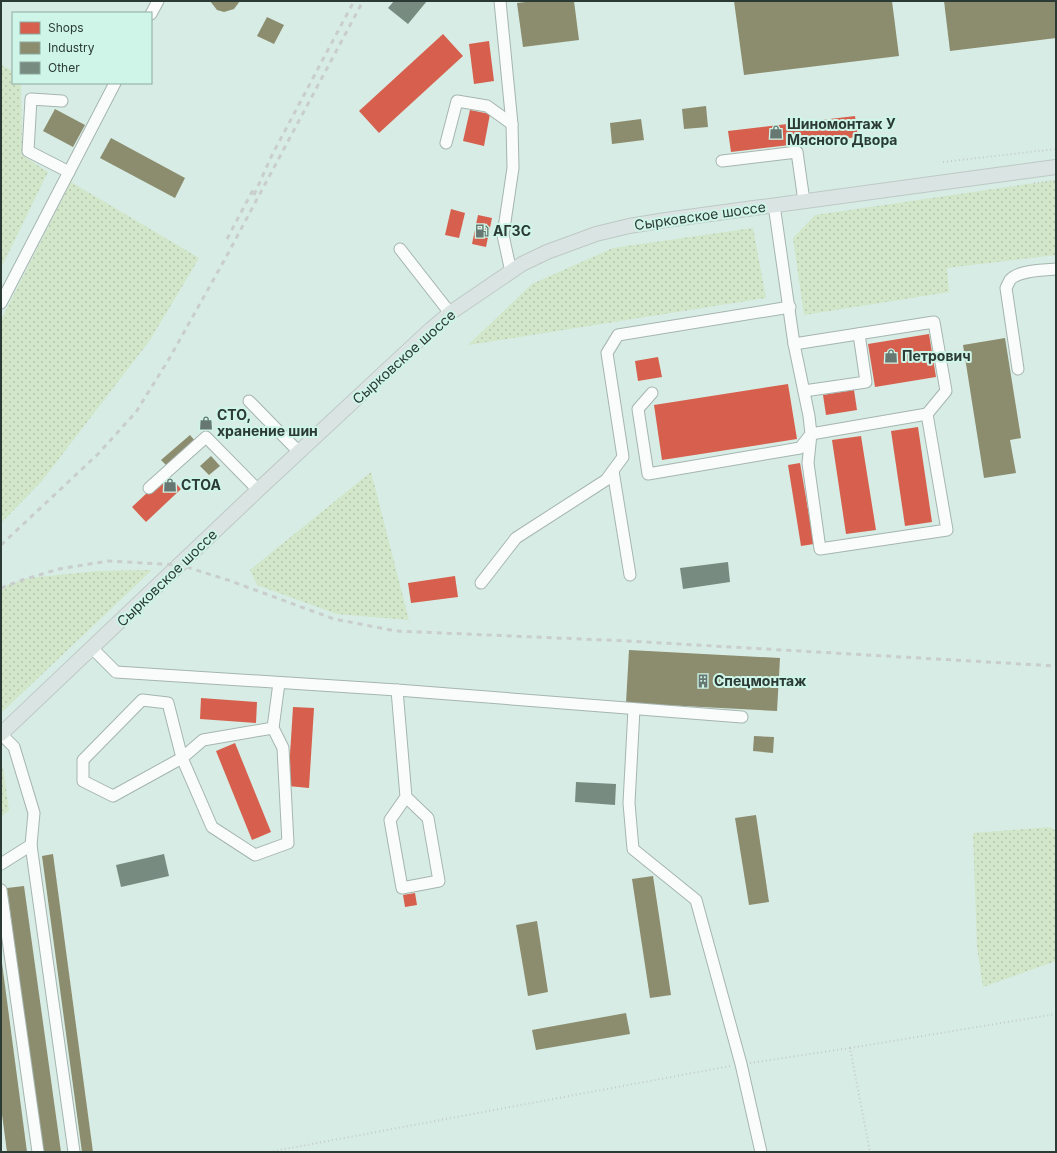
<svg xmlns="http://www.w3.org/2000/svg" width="1057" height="1153" viewBox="0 0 1057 1153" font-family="Inter,sans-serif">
<defs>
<pattern id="grass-dots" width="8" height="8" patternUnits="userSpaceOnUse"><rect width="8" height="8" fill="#d2e6ca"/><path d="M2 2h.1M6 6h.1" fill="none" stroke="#b4c6ae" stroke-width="1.8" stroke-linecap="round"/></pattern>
</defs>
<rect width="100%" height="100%" fill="#d7ece4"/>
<g fill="url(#grass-dots)">
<path d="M1 65 13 71V83H21L22 155 48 172 1 268Z"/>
<path d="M1056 180V255L947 268 949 292 804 315 793 238 815 215Z"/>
<path d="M71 182 199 258 150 340 41 482 1 523V320Z"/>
<path d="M753 228 766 298 468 345 532 284 613 248Z"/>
<path d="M371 472 409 620 337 614 257 585 250 570Z"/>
<path d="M152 570 1 713V587L29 578 98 571Z"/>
<path d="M3 767 9 810 1 817V769Z"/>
<path d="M1050 827 1056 831V961L983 987 977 947 973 833Z"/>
</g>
<g fill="#d6604d">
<path d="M443 34 463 56 379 133 359 111Z"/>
<path d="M489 41 494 81 474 84 469 44Z"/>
<path d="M470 110 490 114 484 146 463 141Z"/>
<path d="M855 116 858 137 731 152 728 131Z"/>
<path d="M451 209 465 213 459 238 445 235Z"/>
<path d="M478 215 492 218 486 247 472 244Z"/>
<path d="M929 334 936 377 875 387 868 344Z"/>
<path d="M658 357 662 377 638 381 635 361Z"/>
<path d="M788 384 797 439 662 460 654 405Z"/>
<path d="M854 390 857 410 826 415 823 395Z"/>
<path d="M918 427 932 522 905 526 891 431Z"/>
<path d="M861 436 876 530 846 534 832 440Z"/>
<path d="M800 463 814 544 801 546 788 465Z"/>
<path d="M167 474 181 489 146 522 132 507Z"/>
<path d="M455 576 458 597 411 603 408 583Z"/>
<path d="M201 698 257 702 256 723 200 719Z"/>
<path d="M293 707 314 708 309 788 288 786Z"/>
<path d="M235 743 271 832 252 840 216 751Z"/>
<path d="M415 893 417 905 405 907 403 895Z"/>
</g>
<g fill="#8c8c6e">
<path d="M210 1H240L234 9 224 12 217 10Z"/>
<path d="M534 1H574L579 40 523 47 517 3Z"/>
<path d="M734 1H892L899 56 744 75Z"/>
<path d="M944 1H1056V38L950 51Z"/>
<path d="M267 17 284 25 274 44 257 36Z"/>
<path d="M706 106 708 127 684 129 682 109Z"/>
<path d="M55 109 85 125 73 147 43 131Z"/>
<path d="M641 119 644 140 612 144 610 123Z"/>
<path d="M111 138 185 178 175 198 100 158Z"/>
<path d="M1005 338 1021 438 1010 440 1016 473 984 478 963 345Z"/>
<path d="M190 435 196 442 168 467 161 460Z"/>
<path d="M211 456 220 466 209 475 200 466Z"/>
<path d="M629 650 780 658 777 711 626 703Z"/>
<path d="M754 736 774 737 773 753 753 751Z"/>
<path d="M756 815 769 902 749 905 735 818Z"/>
<path d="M53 854 93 1152H82L42 856Z"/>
<path d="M653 876 671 995 650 998 632 879Z"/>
<path d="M24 886 61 1152H43L7 888Z"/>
<path d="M537 921 548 992 528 996 516 925Z"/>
<path d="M1 963H2L27 1152H7L1 1107Z"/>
<path d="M626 1013 630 1034 536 1050 532 1030Z"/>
</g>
<g fill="#778b80">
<path d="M394 1H427L408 24 388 8Z"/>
<path d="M728 562 730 582 683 589 680 568Z"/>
<path d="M576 782 616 784 615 805 575 802Z"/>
<path d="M164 854 169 876 121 887 116 865Z"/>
</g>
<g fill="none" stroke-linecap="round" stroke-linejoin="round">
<g stroke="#a5b5af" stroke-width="13">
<g id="minor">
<path d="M500 1 512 124 513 168 503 235 511 272"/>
<path d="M151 14 158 1"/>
<path d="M62 101 31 99 28 151 69 172"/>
<path d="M446 143 457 101 487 106 512 124"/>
<path d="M722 161 797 152 804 201"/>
<path d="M400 249 450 313"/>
<path d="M1 303 115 83"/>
<path d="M794 344 934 322 946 391 927 414"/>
<path d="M1018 369 1006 288C1007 286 1009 282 1010 280 1018 270 1044 270 1056 269"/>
<path d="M804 391 866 382 859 334"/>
<path d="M652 393 638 409 648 474 800 448 811 434 927 414 947 530 820 549 808 463 811 434 809 416 794 344 774 205"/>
<path d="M249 401 299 452"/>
<path d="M613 471 630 575"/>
<path d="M149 488 206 437 258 490"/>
<path d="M481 583 516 538 606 480 623 457 607 353 618 335 790 307"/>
<path d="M92 648 116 672 397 690 742 717"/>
<path d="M397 690 406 797 390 820 402 888 439 881 428 818 406 797"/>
<path d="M634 709 629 803 633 849 696 900 741 1064 761 1152"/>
<path d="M273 728 283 748 288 843 255 855 212 827 182 758 168 703 142 700 83 760V781L113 796 182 758 203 740 273 728 279 683"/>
<path d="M1 734 14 747 34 813 31 845 74 1152"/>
<path d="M1 864 31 845"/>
<path d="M1 890 38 1152"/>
</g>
</g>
<g stroke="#bec9c5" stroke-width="16">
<path id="major" d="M1 734 258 490 430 330 450 313 522 264 547 252 596 234 629 226 666 220 1056 167"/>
</g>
<g stroke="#c4ccc9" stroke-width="2" stroke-dasharray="1 3" stroke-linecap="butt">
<path d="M943 162 1056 149"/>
<path d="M1034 183 1056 181"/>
<path d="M850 1048 1056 1014"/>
<path d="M750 1063 850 1048 870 1152"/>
<path d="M269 1152 730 1066"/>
</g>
<use href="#minor" stroke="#f9fcfb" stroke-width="11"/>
<use href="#major" stroke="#dae4e3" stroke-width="14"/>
<g stroke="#c9cecc" stroke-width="3" stroke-dasharray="5 5" stroke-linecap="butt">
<path d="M254 195 272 155 354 1"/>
<path d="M227 239 254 188"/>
<path d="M1 545 98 454 136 412 169 359 225 259 363 1"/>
<path d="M1 588 22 580 59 569 108 561 180 565 228 580 334 619 396 631 628 641 1056 666"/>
</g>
</g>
<defs>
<g id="shop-bare" transform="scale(1.08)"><path d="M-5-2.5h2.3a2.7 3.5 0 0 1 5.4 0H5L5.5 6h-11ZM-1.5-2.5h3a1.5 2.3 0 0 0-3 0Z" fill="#677872" stroke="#cef5e7" stroke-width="2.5" paint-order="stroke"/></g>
<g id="fuel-bare" transform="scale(1.08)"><path d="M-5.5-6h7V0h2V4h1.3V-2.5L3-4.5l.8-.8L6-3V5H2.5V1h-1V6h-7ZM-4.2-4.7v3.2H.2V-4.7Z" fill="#677872" stroke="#cef5e7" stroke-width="2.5" paint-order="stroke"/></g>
<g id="building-bare" transform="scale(1.08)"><path d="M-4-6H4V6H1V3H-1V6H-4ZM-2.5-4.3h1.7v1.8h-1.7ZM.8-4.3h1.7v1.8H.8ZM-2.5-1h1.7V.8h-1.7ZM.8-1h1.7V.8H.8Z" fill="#677872" stroke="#cef5e7" stroke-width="2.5" paint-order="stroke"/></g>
</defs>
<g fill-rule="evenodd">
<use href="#shop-bare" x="776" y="132"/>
<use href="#fuel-bare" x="482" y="231"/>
<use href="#shop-bare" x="891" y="356"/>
<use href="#shop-bare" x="206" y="423"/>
<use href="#shop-bare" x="170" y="485"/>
<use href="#building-bare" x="703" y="681"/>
</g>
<g text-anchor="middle" stroke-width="4" stroke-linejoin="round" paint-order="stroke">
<g font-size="14" font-weight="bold" fill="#2b3a35" stroke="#cef5e7" text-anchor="start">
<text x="787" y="129">Шиномонтаж У<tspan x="787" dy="16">Мясного Двора</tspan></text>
<text x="493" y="236">АГЗС</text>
<text x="902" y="361">Петрович</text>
<text x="217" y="420">СТО,<tspan x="217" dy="16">хранение шин</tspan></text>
<text x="181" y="490">СТОА</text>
<text x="714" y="686">Спецмонтаж</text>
</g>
<g font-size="14" fill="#2b3a35" stroke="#cef5e7">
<text transform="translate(700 216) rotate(-8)" y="5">Сырковское шоссе</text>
<text transform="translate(404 357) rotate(-42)" y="5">Сырковское шоссе</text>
<text transform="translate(167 578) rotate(-44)" y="5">Сырковское шоссе</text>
</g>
</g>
<rect width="1057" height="1153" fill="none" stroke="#2b3a35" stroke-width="4"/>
<rect x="12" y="12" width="140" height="72" fill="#cef5e7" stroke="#8daaa0"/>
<rect x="20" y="22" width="20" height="12" fill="#d6604d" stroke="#8daaa0"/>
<text x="48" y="32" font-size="12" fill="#2b3a35">Shops</text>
<rect x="20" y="42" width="20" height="12" fill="#8c8c6e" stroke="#8daaa0"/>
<text x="48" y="52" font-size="12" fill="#2b3a35">Industry</text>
<rect x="20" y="62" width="20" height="12" fill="#778b80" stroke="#8daaa0"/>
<text x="48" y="72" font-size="12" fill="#2b3a35">Other</text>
</svg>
